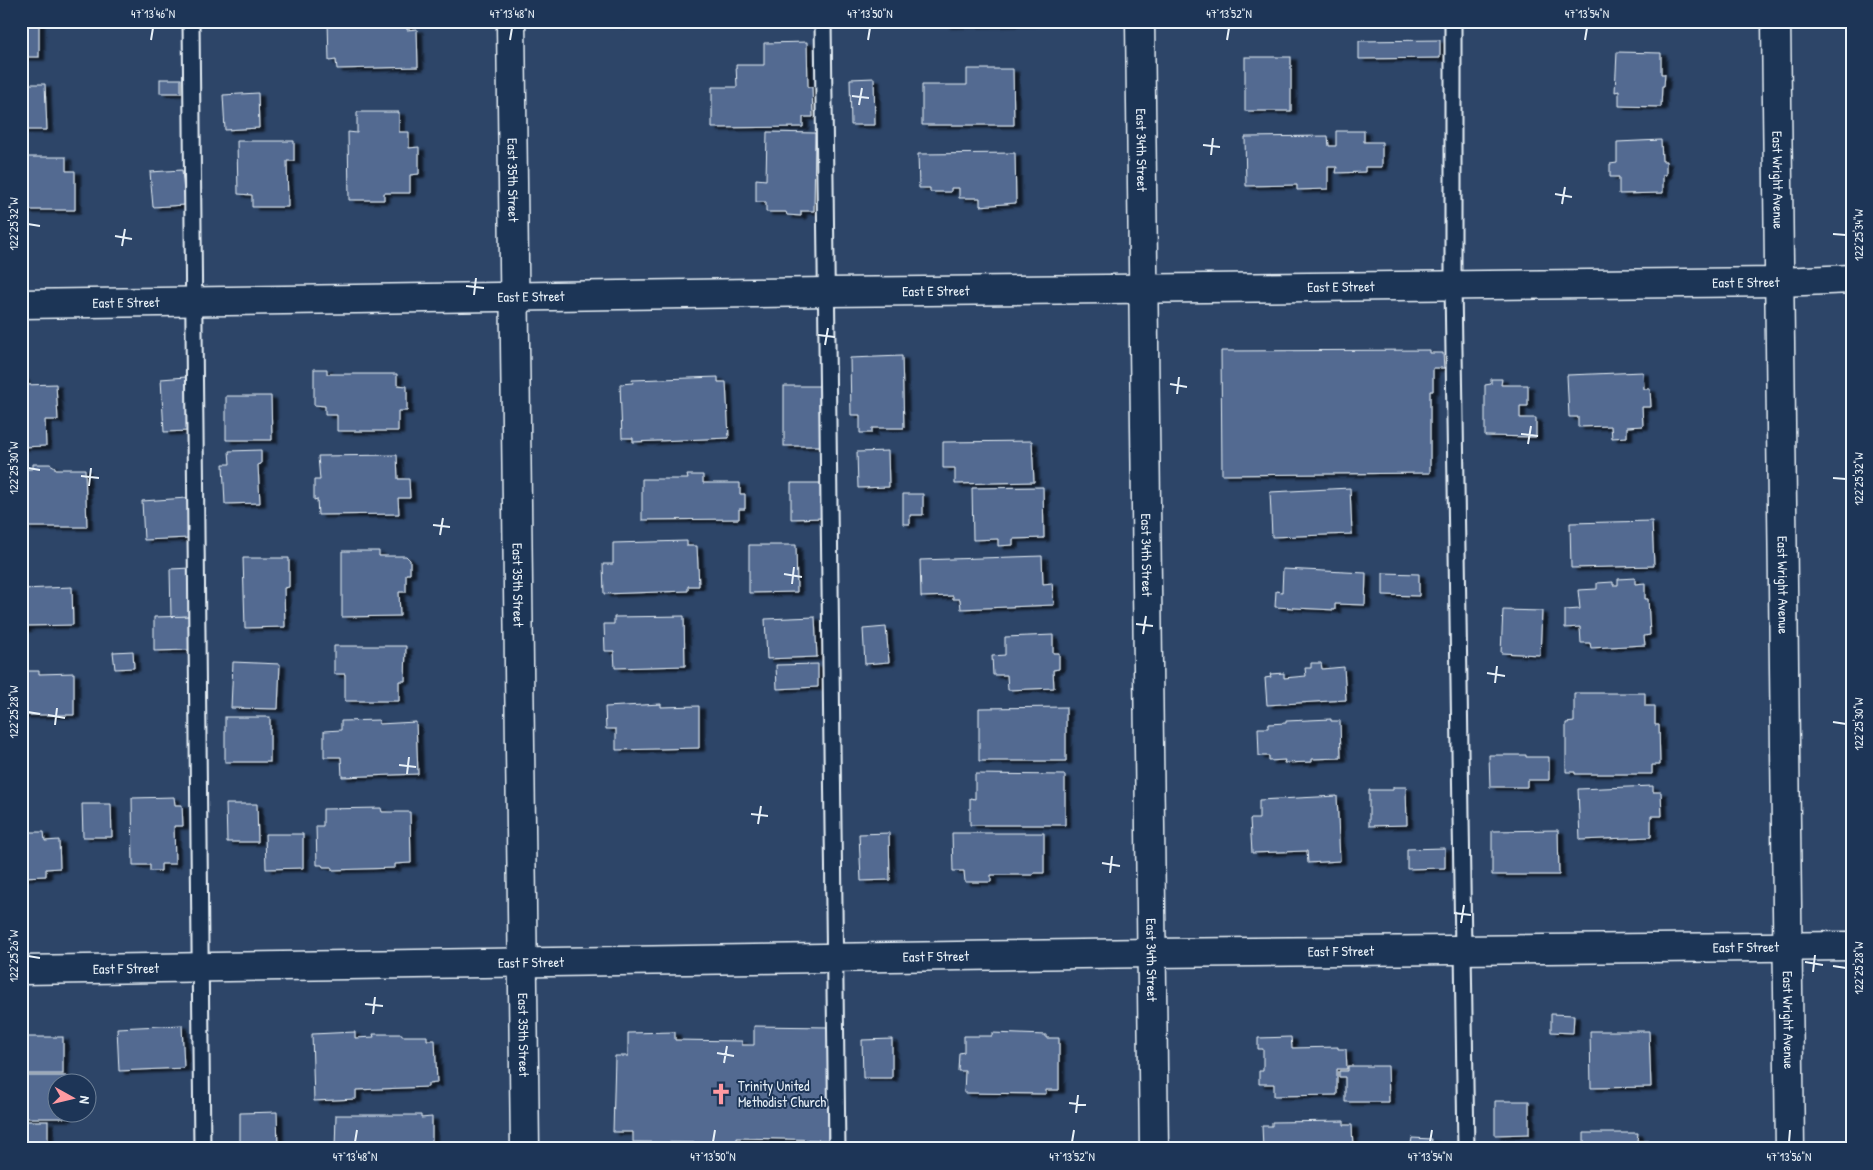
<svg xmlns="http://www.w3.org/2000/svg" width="1873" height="1170" viewBox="0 0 1873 1170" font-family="'Patrick Hand',sans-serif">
<defs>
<filter id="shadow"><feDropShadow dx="5.5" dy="3" stdDeviation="1" flood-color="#0009"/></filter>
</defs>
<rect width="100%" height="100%" fill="#2d4568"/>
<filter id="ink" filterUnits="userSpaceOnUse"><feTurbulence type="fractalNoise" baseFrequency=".02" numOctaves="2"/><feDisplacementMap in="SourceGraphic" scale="10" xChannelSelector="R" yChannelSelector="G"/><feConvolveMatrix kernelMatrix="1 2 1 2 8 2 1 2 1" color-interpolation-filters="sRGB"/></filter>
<g filter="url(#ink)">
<g fill="#536b91" stroke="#e8f1f8" filter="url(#shadow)">
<rect x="21" y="21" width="18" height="36"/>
<path d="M328 21H407V30L417 29 418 67 337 69 336 60 329 61Z"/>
<path d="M615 21H673V22L615 24Z"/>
<path d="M945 21H1030V23L945 25Z"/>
<path d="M1557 21H1656V22L1557 23Z"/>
<path d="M1440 40V58L1359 59V41Z"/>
<path d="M807 42 808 87H812L813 117H803V127L712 128V87H737L736 65H764V43Z"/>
<path d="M1617 52 1661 53V74H1665L1664 86H1662L1661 107 1619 106V91L1615 92Z"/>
<rect x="1245" y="57" width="46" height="54"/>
<path d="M967 69H1013L1014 125H922V85H967Z"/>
<path d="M874 78 875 125H851L850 79Z"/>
<rect x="160" y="79" width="21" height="14"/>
<path d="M21 84H45L47 130H21Z"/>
<path d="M258 93 259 128 225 130 223 95Z"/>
<path d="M357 112H399V132H409V148L419 147V174L410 175V193H384V200H349L348 132 357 133Z"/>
<path d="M1336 131H1364V142H1382V167H1365V172L1336 173 1337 167H1328V189L1297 190V185L1246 186 1245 137 1328 136 1329 146H1336Z"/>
<path d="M767 132 815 133 814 211H801V216L787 215 786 212H766V202H756V179L766 180Z"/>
<path d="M1661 140 1662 161H1666V175H1663V193L1619 194V177H1610V164L1617 163V142Z"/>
<path d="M237 141H294V161H287L288 207H252V195L238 194Z"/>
<path d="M1015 153 1016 203 980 206V198H959V188H951V192H930V188H919L918 154Z"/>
<path d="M21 157H66V171H75V210H21Z"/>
<path d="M182 170 185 205 153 207 150 172Z"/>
<path d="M1430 350V353H1443L1444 368H1433V391H1430V473L1222 475 1221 351Z"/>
<path d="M902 356 904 428H872V433H860V415H851L850 358Z"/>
<path d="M314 369H327V374H397V385L407 386V411H398V431H337V415H325V406L314 405Z"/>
<path d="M1643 372 1644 389H1650L1651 407H1642L1643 426 1627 427V437L1612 438 1611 426 1578 427V417H1569L1567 375Z"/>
<path d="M186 377 189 431 164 432 161 379Z"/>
<path d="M718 377V382H726L729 438 633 442V438H622L620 384 633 383 632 380Z"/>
<path d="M21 378H24V385L56 384 58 420H45L46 446 21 447Z"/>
<path d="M1491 379H1502L1501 385H1528V406H1520V418H1536V437L1485 436V385L1491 384Z"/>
<rect x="784" y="386" width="38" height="60"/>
<path d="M226 396H271L272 440H226Z"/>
<path d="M1032 441 1034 482 955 484V468H943V442Z"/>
<path d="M261 450V464L258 465 260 503 225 504 223 464H230L229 451Z"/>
<path d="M888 451 889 487 858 488 857 452Z"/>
<path d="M397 455 398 479H409L410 498H398L399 514 318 515 317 499 314 500V480H320L318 456Z"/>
<path d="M33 464H50L55 467V469H85L87 527H26V525H21V469H33Z"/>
<path d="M687 475H703V483H740V494H745V509H739V519L642 520V479H688Z"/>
<path d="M791 483H824V518L791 519Z"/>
<path d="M1043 487 1044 538 1013 539V545L998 546V539L973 540 972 488Z"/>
<path d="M1350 488 1352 534 1272 537 1270 492Z"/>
<path d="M903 494H923V515H910V524H903Z"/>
<path d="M187 498 189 538 144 540 142 501Z"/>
<path d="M1652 521 1654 566 1571 568 1570 523Z"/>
<path d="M687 541V546H697L699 586H688V591L604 594 603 564H613V543Z"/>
<path d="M749 545H796L797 592 749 593Z"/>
<path d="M342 551H379V556H406L410 560V574H406V592H399L400 616 342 617Z"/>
<path d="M1042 556 1043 584 1052 583 1054 605 961 609 960 599H953V596L921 597 920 560Z"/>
<path d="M243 558H289V587L284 588 285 627 245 628Z"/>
<path d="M191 568 192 616 171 617 170 569Z"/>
<path d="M1283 569 1366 573 1365 605 1335 604V610L1275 607 1276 591 1282 592Z"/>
<path d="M1383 573 1419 574V596L1383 595Z"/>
<path d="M1635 578V584L1645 583V599H1648L1650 635 1644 636 1645 645 1591 648 1590 643H1581L1580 627 1565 628V610L1580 609 1578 590 1597 589V583L1613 582V585H1618V579Z"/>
<path d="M72 587 73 625 27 626V628L21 629V589Z"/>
<path d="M1503 610 1542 611 1540 655 1501 653Z"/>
<path d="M192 616V650L154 651V617Z"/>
<path d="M684 616 685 666 615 668 614 651H605L604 624H614V617Z"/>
<path d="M815 617 817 657 767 659 765 619Z"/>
<path d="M886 627 889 662 865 664 863 629Z"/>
<path d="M1053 635V653H1059V669L1053 670 1054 688 1008 690 1007 675H993L992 656 1005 655V637Z"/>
<path d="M334 646H406L405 681H399V701H345V674H334Z"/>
<path d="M133 651 134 668 115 669 113 652Z"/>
<path d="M233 662 280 664 278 709 231 708Z"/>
<path d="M1311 663H1321L1322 669 1344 667 1346 700 1267 705 1265 678 1271 677 1270 674 1284 673V678L1306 676 1305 668H1311Z"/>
<path d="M818 664V687L777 689 776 665Z"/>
<path d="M21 671H39V674L74 673V715H21Z"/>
<path d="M1574 693H1645V706H1655V725H1659L1660 765H1652V774H1575V772H1566V723L1574 722Z"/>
<path d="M661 704V707L699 706V748L616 750V729H606L605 707Z"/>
<path d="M1066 707V761H979V708Z"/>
<rect x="225" y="717" width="45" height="45"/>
<path d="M1331 719V721H1340L1341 758 1312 759V762L1284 763 1285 760 1269 761V756H1259L1258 728H1268V724L1286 723V721Z"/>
<path d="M379 720V724L416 722 418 774 342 777 341 757H324V731L341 730V721Z"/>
<path d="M1489 755H1526V757H1549V780H1527V787H1490Z"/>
<path d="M975 774 1065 775V825H970V798L975 799Z"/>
<path d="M1653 786V792H1661L1662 816H1651V837L1580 840 1578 789Z"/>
<path d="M1393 787H1406L1407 825 1369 826V790H1393Z"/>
<path d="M1337 796 1340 861 1308 863 1307 851 1252 853 1250 819H1259V800Z"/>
<path d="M174 797 175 805H182L183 826H174L175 864H161V871H150V865H133L132 798Z"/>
<path d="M82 804H111L112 837H83Z"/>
<path d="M226 804H257L258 842H227Z"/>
<path d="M381 808 382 812H410L411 863 395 864V868L332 870V867H323L322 865H317L316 826H323V809Z"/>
<path d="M1558 830 1559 875H1492V831Z"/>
<path d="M24 832H44L45 841 59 840 60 868 46 869V876L21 877V838H24Z"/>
<path d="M889 833 890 880 861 881 859 834Z"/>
<path d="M952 833H1044V873H1034L1033 875H991V882H965L964 871H953Z"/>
<path d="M265 834H303V868L266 869Z"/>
<path d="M1445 848V868L1407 869V849Z"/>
<path d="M1551 1014 1574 1015 1573 1033 1551 1032Z"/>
<path d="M182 1025 184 1068 119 1071 117 1028Z"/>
<path d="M754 1026 830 1027 828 1140 737 1138V1143L633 1142V1132H613L615 1056H628V1033L675 1032V1040L742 1041V1045H754Z"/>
<path d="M1590 1031H1649L1651 1087 1591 1088Z"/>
<path d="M355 1032V1038L374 1037 373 1034H402V1036H427V1040H435L437 1083 428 1084V1087L356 1090V1099L314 1101 312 1034Z"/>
<path d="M992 1033 1046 1035V1038H1059V1090H1046V1094L964 1093 965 1071H958L959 1053 964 1052V1036H992Z"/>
<rect x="21" y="1037" width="42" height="37"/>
<path d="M1291 1037 1292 1048 1338 1047V1049H1346L1347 1069H1337V1095L1274 1096V1084H1259V1071H1263V1049H1258V1038Z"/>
<path d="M892 1039V1078H863L862 1040Z"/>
<path d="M1348 1066H1388L1389 1102H1345V1077H1339V1071H1348Z"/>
<path d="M21 1076H67V1078H74V1082H58V1112H74V1115H67V1118H21Z"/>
<path d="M1495 1101H1529V1134L1495 1135Z"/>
<path d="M277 1112 278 1149H240V1113Z"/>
<path d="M336 1115H421V1118L432 1117V1149H335Z"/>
<rect x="21" y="1121" width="27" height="28"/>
<path d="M1344 1121V1125H1352L1353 1149H1263L1262 1126H1272V1122Z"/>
<path d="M1584 1133H1638L1637 1141H1655V1149H1584Z"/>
<path d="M1412 1138 1432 1139 1431 1146H1457V1149H1410Z"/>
</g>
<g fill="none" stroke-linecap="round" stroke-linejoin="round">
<g stroke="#e8f1f8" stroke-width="19">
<g id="lane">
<path d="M191 21 202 1149"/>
<path d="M823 21 837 1149"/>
<path d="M1453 21V285L1466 1149"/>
</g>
</g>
<g stroke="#e8f1f8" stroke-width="31">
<g id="street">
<path id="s1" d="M511 21 525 1149"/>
<path id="s2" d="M1776 21 1790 1149"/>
<path id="s3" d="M21 304 827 292 1779 282 1852 279"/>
<path id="s4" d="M21 970 1151 953 1852 946"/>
</g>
</g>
<g stroke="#e8f1f8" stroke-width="31">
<g id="secondary">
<path id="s5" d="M1140 21 1154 1149"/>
</g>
</g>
<use href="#lane" stroke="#1d3557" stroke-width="15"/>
<use href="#street" stroke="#1d3557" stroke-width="28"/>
<use href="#secondary" stroke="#1d3557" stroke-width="28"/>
</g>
</g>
<path fill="none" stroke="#e8f1f8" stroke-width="2" d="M151 40 153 28M510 40 512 28M868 40 870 28M1227 40 1229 28M1585 40 1587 28M852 96 869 98M859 105 862 88M1203 145 1220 147M1211 155 1213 138M1555 194 1572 197M1562 204 1565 187M28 224 40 226M1833 234 1846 235M115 236 132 239M122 246 125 229M466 286 484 288M474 295 476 278M818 335 835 337M825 345 828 328M1170 384 1187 387M1177 394 1179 377M1521 434 1538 436M1528 444 1531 426M28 468 40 470M81 476 99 478M1833 478 1846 479M89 486 91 468M433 525 450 527M440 535 443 518M784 574 802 577M792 584 794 567M1136 624 1153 626M1143 634 1146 616M1487 673 1505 676M1495 683 1497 666M28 712 40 714M48 715 65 718M1833 722 1846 724M55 725 57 708M399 765 416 767M407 774 409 757M751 814 768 816M758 824 761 806M1102 863 1120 866M1110 873 1112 856M1454 913 1471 915M1461 923 1464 905M28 956 40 958M1805 962 1823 965M1833 966 1846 968M1813 972 1815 955M365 1004 383 1006M373 1014 375 997M717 1053 734 1056M724 1063 727 1046M1069 1103 1086 1105M1076 1113 1078 1095M355 1142 357 1130M713 1142 715 1130M1072 1142 1074 1130M1430 1142 1432 1130M1789 1142 1790 1130"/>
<defs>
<g id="church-bare" transform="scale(1.725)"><path d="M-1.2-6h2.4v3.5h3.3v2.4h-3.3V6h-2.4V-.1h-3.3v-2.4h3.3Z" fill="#ff9aa2" stroke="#1d3557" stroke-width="2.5" paint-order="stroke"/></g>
</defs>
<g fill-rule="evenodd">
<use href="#church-bare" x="721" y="1094"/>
</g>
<g text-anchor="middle" stroke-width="4" stroke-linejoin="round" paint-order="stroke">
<g font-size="14" fill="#e8f1f8" stroke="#1d3557">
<text dy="5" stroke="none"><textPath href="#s5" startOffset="129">East 34th Street</textPath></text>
<text dy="5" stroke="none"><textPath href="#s1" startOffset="159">East 35th Street</textPath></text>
<text dy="5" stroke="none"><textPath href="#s2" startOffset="159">East Wright Avenue</textPath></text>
<text dy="5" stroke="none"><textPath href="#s3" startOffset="1725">East E Street</textPath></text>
<text dy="5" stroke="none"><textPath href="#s3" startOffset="1320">East E Street</textPath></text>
<text dy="5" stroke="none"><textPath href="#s3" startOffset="915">East E Street</textPath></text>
<text dy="5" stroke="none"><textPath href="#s3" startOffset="510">East E Street</textPath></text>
<text dy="5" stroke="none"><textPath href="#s3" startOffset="105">East E Street</textPath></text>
<text dy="5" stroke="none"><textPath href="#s5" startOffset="534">East 34th Street</textPath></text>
<text dy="5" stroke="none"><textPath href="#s1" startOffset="564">East 35th Street</textPath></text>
<text dy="5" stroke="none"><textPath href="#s2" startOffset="564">East Wright Avenue</textPath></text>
<text dy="5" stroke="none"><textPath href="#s4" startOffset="1725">East F Street</textPath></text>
<text dy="5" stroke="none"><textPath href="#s4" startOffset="1320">East F Street</textPath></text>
<text dy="5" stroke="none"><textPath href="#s4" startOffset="915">East F Street</textPath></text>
<text dy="5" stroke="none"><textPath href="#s5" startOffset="939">East 34th Street</textPath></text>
<text dy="5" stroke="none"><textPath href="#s4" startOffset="510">East F Street</textPath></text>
<text dy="5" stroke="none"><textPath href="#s4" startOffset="105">East F Street</textPath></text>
<text dy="5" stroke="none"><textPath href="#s2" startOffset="999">East Wright Avenue</textPath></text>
<text dy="5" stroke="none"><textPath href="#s1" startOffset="1014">East 35th Street</textPath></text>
</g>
<g font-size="14" fill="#e8f1f8" stroke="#1d3557" text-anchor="start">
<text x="738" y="1091">Trinity United<tspan x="738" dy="16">Methodist Church</tspan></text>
</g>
</g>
<rect width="1873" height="1170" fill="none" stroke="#1d3557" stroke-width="55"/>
<g transform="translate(72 1098) rotate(98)"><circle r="24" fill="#1d3557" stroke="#6e8097"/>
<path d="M0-4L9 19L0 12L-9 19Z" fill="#ff9aa2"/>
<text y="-8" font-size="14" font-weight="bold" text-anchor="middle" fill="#e8f1f8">N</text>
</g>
<rect x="28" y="28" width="1818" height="1114" fill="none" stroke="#e8f1f8" stroke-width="2"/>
<g font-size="12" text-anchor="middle" fill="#e8f1f8">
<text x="153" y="18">47°13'46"N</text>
<text x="512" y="18">47°13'48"N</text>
<text x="870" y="18">47°13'50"N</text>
<text x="1229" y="18">47°13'52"N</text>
<text x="1587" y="18">47°13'54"N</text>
<text transform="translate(14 224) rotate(-90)" y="4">122°25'32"W</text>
<text transform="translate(1859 235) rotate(-90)" y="4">122°25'34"W</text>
<text transform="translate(14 468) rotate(-90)" y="4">122°25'30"W</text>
<text transform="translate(1859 479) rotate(-90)" y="4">122°25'32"W</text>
<text transform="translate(14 712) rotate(-90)" y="4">122°25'28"W</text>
<text transform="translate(1859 724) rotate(-90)" y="4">122°25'30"W</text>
<text transform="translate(14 956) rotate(-90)" y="4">122°25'26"W</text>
<text transform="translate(1859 968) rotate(-90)" y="4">122°25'28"W</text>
<text x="355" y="1161">47°13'48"N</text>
<text x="713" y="1161">47°13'50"N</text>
<text x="1072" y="1161">47°13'52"N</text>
<text x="1430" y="1161">47°13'54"N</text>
<text x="1789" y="1161">47°13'56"N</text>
</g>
</svg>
